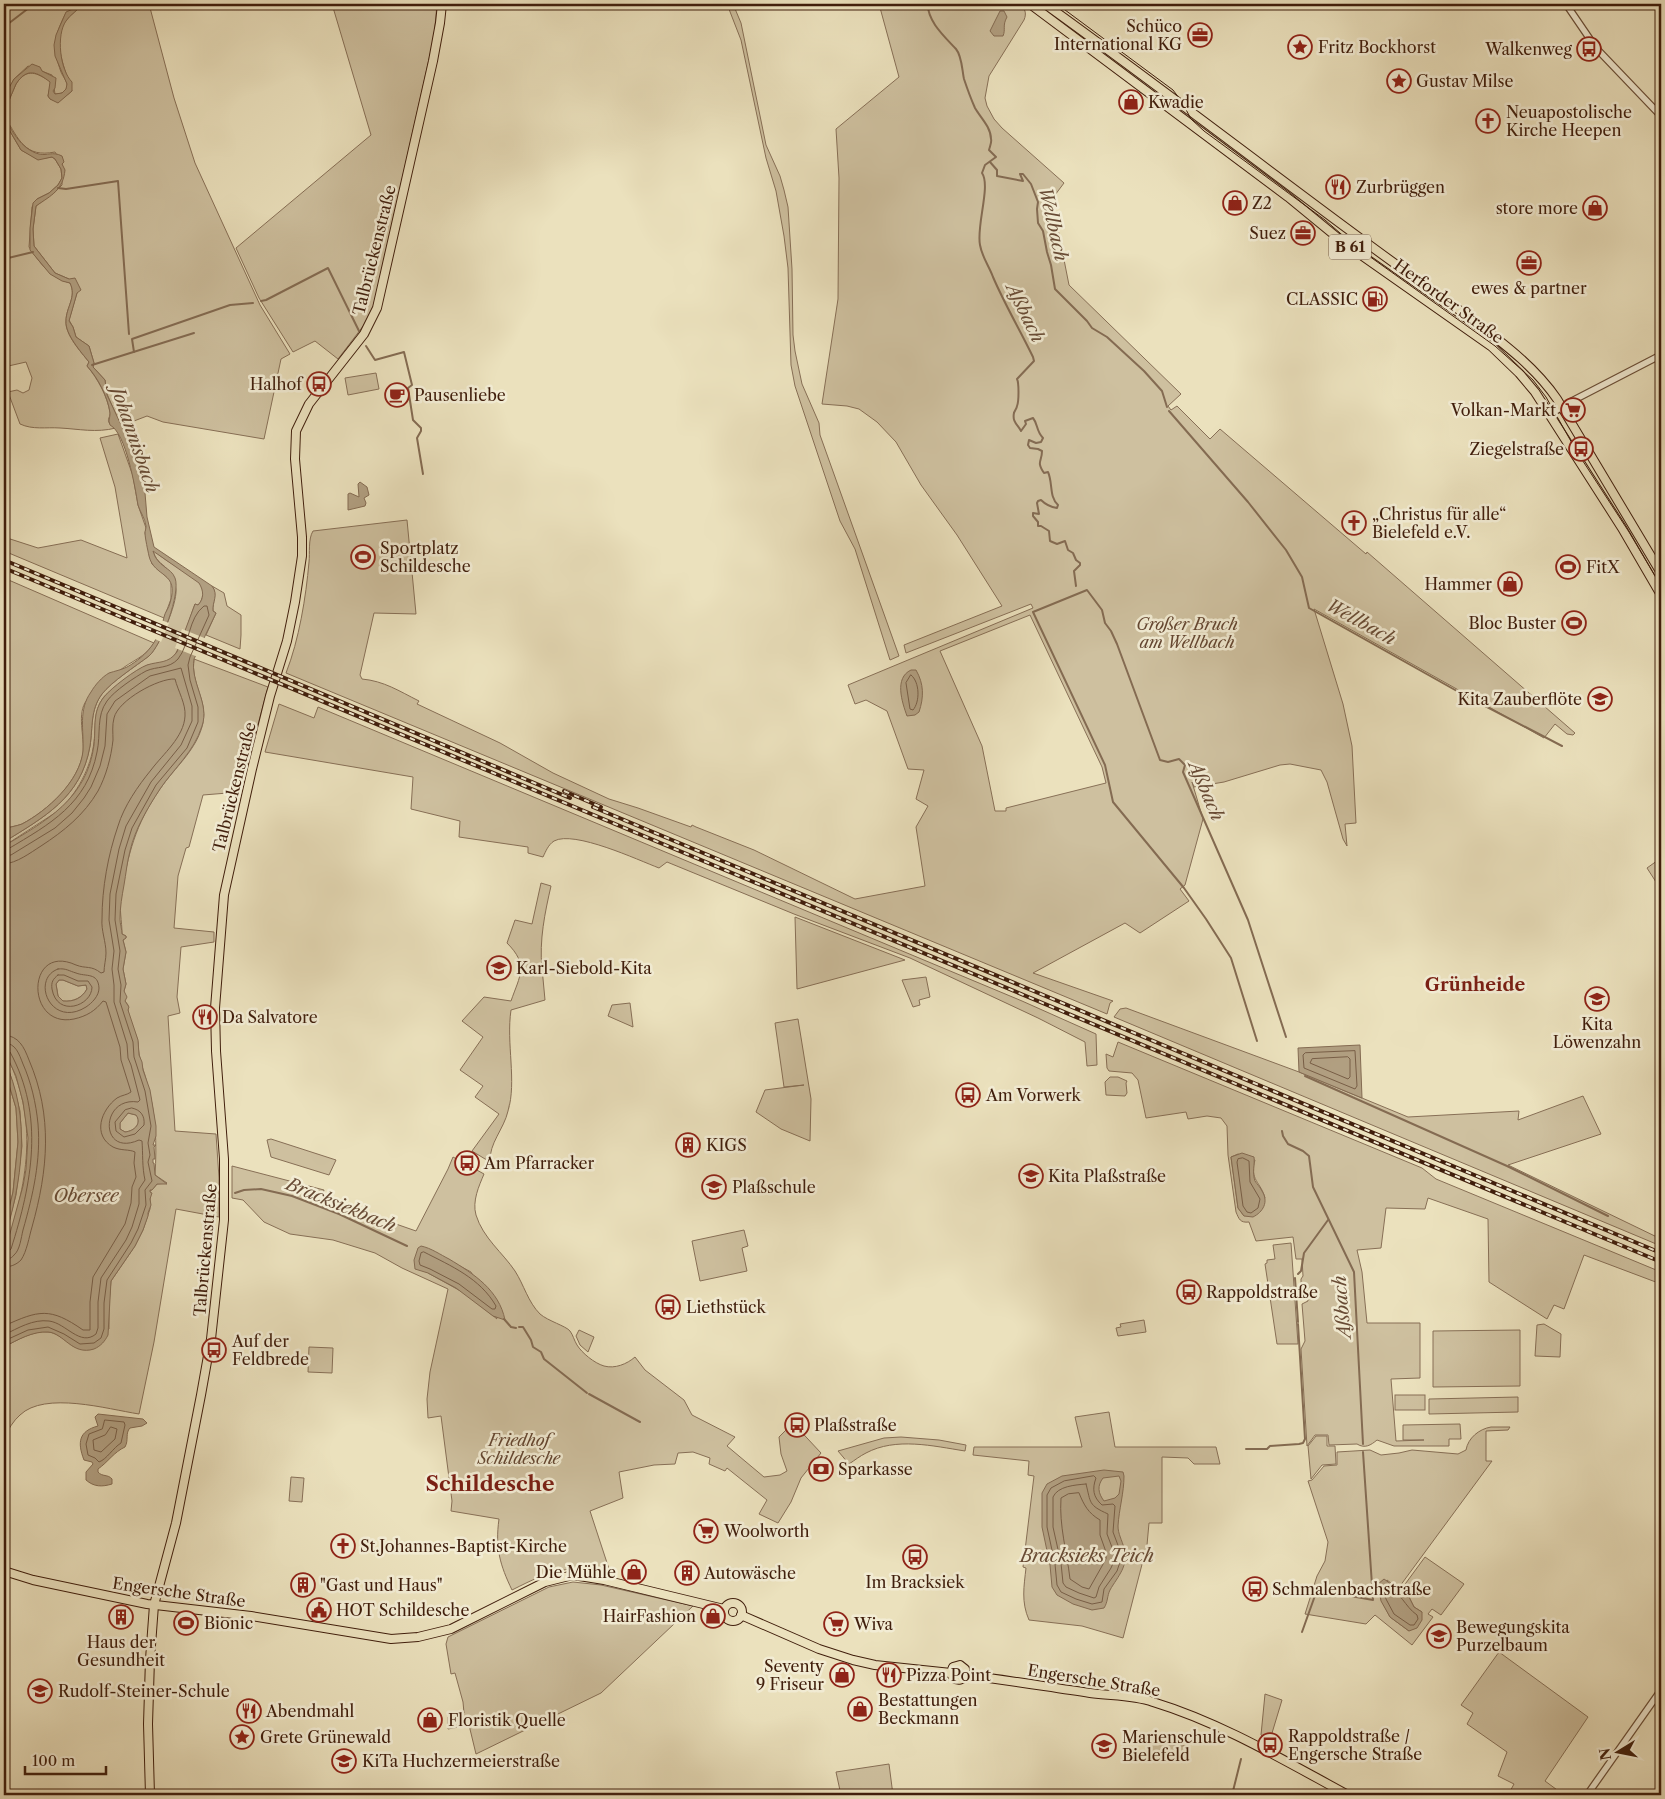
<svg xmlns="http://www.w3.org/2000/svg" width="1665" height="1799" viewBox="0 0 1665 1799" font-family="'Libre Caslon Text',serif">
<rect width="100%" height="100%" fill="#ebe1bd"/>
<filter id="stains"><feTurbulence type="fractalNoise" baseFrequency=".004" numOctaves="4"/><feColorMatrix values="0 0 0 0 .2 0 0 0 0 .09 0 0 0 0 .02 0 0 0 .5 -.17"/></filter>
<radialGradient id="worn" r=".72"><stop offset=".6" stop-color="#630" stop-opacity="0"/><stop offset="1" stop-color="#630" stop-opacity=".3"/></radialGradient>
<g fill="#cec09f" stroke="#876f56" fill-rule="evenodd">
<path d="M4 4H78L73 9 66 13C54 36 52 47 61 72 63 77 68 82 67 87 65 93 60 94 55 94L52 75 28 66 14 79 4 100Z"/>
<path d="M83 4H149L174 98 195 163 260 305 290 354 281 359 264 439 163 422 147 416 121 426 107 394 105 380 93 367 94 363 89 346 76 337 73 327 69 320 77 293 69 279 55 273 34 246 33 229 36 206 56 191 62 185V164L55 152C25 158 19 140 5 117L4 112 16 84C27 67 37 73 51 82L48 96 50 99 58 102 72 91C66 71 50 39 66 20 71 14 78 10 83 4Z"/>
<path d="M332 4H437L434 37 373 309 367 321 338 359 315 341 293 352 259 298 236 248 371 135Z"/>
<path d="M727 4H733L741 23 766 145 780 176 784 190 788 207 792 269 793 335 795 351 802 384 819 423 820 435 899 656 890 660 855 549 840 521 795 386 791 365 788 268 784 236 776 191 766 158 741 40Z"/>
<path d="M879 4H1019C1025 8 1027 13 1024 20L989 76 985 98 987 106 994 119 1002 128 1064 183 1052 199 1069 285 1181 394 1168 406 1171 410 1177 406 1210 439 1220 429 1366 554 1367 552 1575 733 1573 735 1567 734 1555 724 1544 738 1314 609 1343 704 1352 746 1356 823 1345 824 1347 846 1343 839 1327 782 1321 770 1290 764 1280 765 1224 782 1194 787 1192 782 1203 819 1185 885 1180 889 1189 901 1140 933 1125 923 1033 973 1113 1001 1110 1003 1107 1014 286 673C299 640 306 597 309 562 310 553 308 539 313 531L407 520 416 614 374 613 360 675 362 679C384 681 399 691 419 701L417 704 500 743 553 773 609 799 638 808 691 827 692 825 696 827 754 850 855 899 925 886 916 827 928 806 916 799 924 770 908 769 887 711 866 700 855 704 848 685 1033 608 1031 604 906 653 904 645 1002 606 957 535 921 485 896 442 877 422 859 409 847 406 822 404 838 299 839 178 836 129 899 77ZM1030 615 1102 767 1106 783 1006 808V811H995L982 746 940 651Z"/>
<path d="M4 121 21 150 38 159 52 157 55 159 61 169 62 178 58 185 49 193 37 199 32 207 29 247C40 263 50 278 70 283 77 297 66 307 66 321 65 335 81 352 89 362L87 366C98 379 107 396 110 412 111 417 106 419 110 424 110 424 115 428 116 428 96 433 79 429 60 428 46 427 33 430 20 424L8 392 17 390 23 393 29 390 32 378 26 362 4 367Z"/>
<path d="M376 373 379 389 348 395 345 378Z"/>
<path d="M118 434 133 476 138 505 146 528 145 533 152 564 171 581V599L164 618 4 551V537L38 548 81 540 127 558 115 487 100 438Z"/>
<path d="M154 550C167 564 189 571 200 583 205 590 203 600 198 605L195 604C190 617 181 648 173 657 167 664 157 663 148 665 140 667 108 691 103 698 93 712 96 726 94 742 91 768 77 794 58 811L4 846V842C44 817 81 798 90 746 93 727 90 710 102 694 111 682 136 666 149 656 159 647 177 604 176 590 176 586 172 576 169 572 164 563 157 564 153 551Z"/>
<path d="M4 578 154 643C146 657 131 661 119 671 108 679 96 690 87 700 76 713 85 737 83 753 78 783 48 810 22 824 17 826 10 827 4 829Z"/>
<path d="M212 586 224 593 227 606 241 615V635L240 649 206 635 216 613 213 611C212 603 218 594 212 586Z"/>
<path d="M194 659 268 687 240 792 203 795 189 847 186 848 178 876 174 928 214 932V942L181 947 177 997 180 1013 168 1016 175 1131 216 1134 219 1178V1217L176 1209 154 1342 139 1414C107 1409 45 1391 20 1415 13 1421 9 1429 4 1437V1347C17 1340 34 1330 49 1332 57 1333 66 1341 73 1346L109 1329V1303L111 1281 135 1246 143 1230 150 1209V1190H152L157 1184 167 1183 155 1175C157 1145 156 1112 147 1083 145 1073 140 1063 139 1053 138 1049 139 1045 138 1042 135 1030 127 1017 128 1005L125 1001 124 991 126 984 123 969 126 952 123 940 126 938V936L122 934C122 921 119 909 121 896 128 854 135 825 160 789 175 767 197 750 203 723 208 701 190 682 194 659Z"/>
<path d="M279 704 314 718 318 707 1022 1001 1096 1034 1097 1065 1087 1066 1085 1042 1038 1018 910 958 794 914 667 862 659 868C638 860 574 830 554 841 548 845 546 851 543 857L528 853V847L459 837 460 821 411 809 413 777 265 752Z"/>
<path d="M1661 858V878L1656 882 1647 868Z"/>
<path d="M541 883 551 886C545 912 539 941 542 968 543 979 544 989 545 1000L511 1010C506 1043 517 1082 508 1111 504 1129 489 1143 490 1162L472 1151 499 1114 475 1097 483 1086 460 1070 483 1037 462 1021 484 997 511 1001C520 975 529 965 507 943L515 920 532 924Z"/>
<path d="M795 917 905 960 797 989Z"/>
<path d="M926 977 930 997 919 1000 920 1005 913 1007 902 980Z"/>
<path d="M59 980H63L78 986 86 985 87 989C82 998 73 1002 63 1001L58 996 56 984Z"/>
<path d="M630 1003 633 1027 608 1016 612 1005Z"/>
<path d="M1126 1008 1299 1072 1408 1117 1519 1111 1518 1120 1583 1096 1601 1134 1508 1165 1661 1239V1246L1114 1017 1120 1009Z"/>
<path d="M798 1019 811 1099 810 1141 781 1129 756 1112 765 1090 804 1085 784 1087 775 1023Z"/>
<path d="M1118 1042 1422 1168 1436 1179 1661 1272V1284L1584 1255 1564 1309 1554 1305 1547 1319 1489 1282 1488 1219 1428 1198 1425 1209 1386 1208 1381 1248 1357 1250 1362 1272 1367 1323H1420V1378L1391 1379 1396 1441 1424 1440H1403V1425L1460 1424 1461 1439H1449V1446H1394L1377 1440C1371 1445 1365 1449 1357 1444L1329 1445 1328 1435H1315L1307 1446 1301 1349 1305 1341 1302 1304 1308 1301 1307 1290 1301 1287V1279L1303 1276 1302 1259H1296L1293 1237 1256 1241 1249 1222C1240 1223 1239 1219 1236 1212L1228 1155 1227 1126 1221 1118 1207 1116 1188 1119 1186 1112 1146 1118 1138 1080 1132 1073 1109 1071 1107 1068 1106 1054 1113 1057ZM1238 1154 1255 1160C1249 1180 1261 1182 1265 1198L1244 1216 1238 1208 1231 1157Z"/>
<path d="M4 1050C41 1122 27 1182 4 1255V1240L16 1195 22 1146 20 1111 9 1070 4 1060Z"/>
<path d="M4 1068 16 1108 18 1142 13 1192 4 1229Z"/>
<path d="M1110 1077H1118L1127 1081 1126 1083 1127 1093 1125 1096 1106 1095 1105 1082Z"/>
<path d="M128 1113 136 1115C142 1123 135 1131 125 1132L120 1129V1123Z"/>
<path d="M271 1139 336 1160 329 1175 271 1157 267 1140Z"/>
<path d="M453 1157 484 1174C479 1186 472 1201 476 1215 483 1238 503 1253 515 1271 524 1285 528 1302 540 1314 548 1321 566 1326 570 1331 573 1335 574 1340 577 1345 582 1353 594 1363 604 1366 615 1369 627 1364 635 1357L645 1370 684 1400 692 1415 735 1437 727 1446 764 1477 780 1475 787 1471 781 1454 779 1437 793 1423 821 1453 801 1478 791 1502 778 1523 759 1514 767 1500 727 1468 725 1471 709 1464 710 1458 693 1452 678 1453 675 1464 654 1465 619 1472 623 1498 590 1511 611 1575C567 1563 552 1570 512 1590 500 1565 495 1548 499 1519L451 1511 452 1501 441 1416 428 1418 427 1399 430 1372 448 1289 402 1268 375 1253 333 1240 290 1234 264 1222 243 1200 232 1198V1166L324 1190 323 1194 373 1216 416 1231 448 1169ZM434 1252 471 1272 497 1319 466 1294 428 1273Z"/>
<path d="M744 1230 748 1246 742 1248 747 1271 700 1281 692 1241Z"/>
<path d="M1291 1243 1298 1344H1277L1265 1264 1267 1263V1260L1275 1259 1273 1245Z"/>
<path d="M1144 1320 1146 1332 1118 1336 1116 1328 1121 1327 1120 1324Z"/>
<path d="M1544 1324 1561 1334 1560 1357 1535 1356 1537 1325Z"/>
<path d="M579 1330 594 1337 588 1352 580 1345 576 1336Z"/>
<path d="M1520 1330V1386L1433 1387V1331Z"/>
<path d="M309 1347 333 1348 332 1373 308 1372Z"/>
<rect x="1395" y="1395" width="30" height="15"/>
<path d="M1518 1397V1412L1429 1414V1399Z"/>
<path d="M1109 1412 1115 1447H1216L1220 1464H1194L1188 1458 1162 1457V1523H1149L1147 1545 1123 1638 1082 1626 1029 1620C1021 1602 1024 1586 1026 1568L1023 1567 1034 1476 1028 1475 1029 1461 973 1455 974 1447H1082L1075 1417Z"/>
<path d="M1491 1427H1510L1508 1430 1486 1431V1461H1492L1400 1586 1403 1587 1425 1557 1464 1584 1441 1615 1432 1609 1428 1614 1433 1617 1412 1645 1375 1615 1366 1624 1305 1614 1317 1576 1325 1561 1328 1542 1308 1481 1312 1480 1324 1466 1337 1465V1452L1370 1450 1381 1455 1399 1453 1412 1450 1458 1454 1466 1450C1468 1438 1479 1429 1491 1427ZM1387 1580 1409 1597 1414 1607 1422 1612 1409 1631 1390 1617 1379 1595Z"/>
<path d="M1316 1436H1327V1446H1335L1336 1464 1322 1465 1311 1479 1308 1446Z"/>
<path d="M901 1437 939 1440 966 1445 965 1451C933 1446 896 1437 866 1453 860 1456 855 1460 849 1464L838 1451 884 1438Z"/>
<path d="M291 1477 304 1478 302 1502 289 1501Z"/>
<path d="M573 1582 601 1585 693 1606 601 1693 476 1754 469 1725 448 1729V1717H455L464 1713 463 1702 455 1673 451 1674 446 1644 448 1637 549 1587Z"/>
<path d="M1499 1652 1588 1717 1545 1781 1564 1795H1508L1514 1784 1498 1776 1507 1752 1467 1724 1473 1713 1461 1705Z"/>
<path d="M1265 1694 1282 1700 1269 1743 1261 1735Z"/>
<path d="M1151 1744 1186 1746V1752L1150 1755Z"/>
<path d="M889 1764 893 1795H841L836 1772Z"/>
</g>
<g fill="#b19f81" stroke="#846b52" fill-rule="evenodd">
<path d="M78 4H83C78 10 70 15 66 21 56 35 60 70 72 82V91L58 103 50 99 48 96 50 82C37 72 27 67 16 84L4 112C8 128 22 150 39 154 48 156 52 151 62 156L64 162 62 164 65 170C63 190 52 195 36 206L33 229 34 246 55 273 69 279 75 278 81 290 77 293 69 321 73 327 76 337 89 346 94 363 93 367 105 380 107 395 133 450 145 493 147 517 154 547 212 586C219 595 212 602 213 611L216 613 194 659C190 683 210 703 202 726 194 752 174 768 160 789 147 809 135 829 130 851 127 862 126 874 124 885 122 896 120 907 120 919 120 924 122 929 122 934L126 936V938L123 940 126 952 123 969 126 984 124 991 127 997 125 1001 129 1007 128 1010 138 1040 139 1055 142 1062 143 1070 150 1090 156 1126V1136L153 1145H156L154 1147 155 1159H153V1163H154L155 1175 167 1184H157L152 1190H150V1192L152 1193 150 1199 151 1205 148 1213V1216L143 1230 135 1246 111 1281 108 1335C105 1341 101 1346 94 1349 72 1356 64 1333 48 1332 33 1331 17 1340 4 1347V1255L23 1186 26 1169 28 1138 23 1102 16 1076 4 1050V846C46 821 87 799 94 745 96 727 92 712 104 697 111 688 136 669 147 665 159 661 168 664 177 652L195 604 198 605C204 599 204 591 199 583L153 551C157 567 171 567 175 578 181 593 161 646 149 656 136 666 111 682 102 694 90 710 93 727 90 746 81 798 44 817 4 842V829C9 827 17 826 22 824 47 811 80 781 83 751 84 730 78 710 91 692 95 685 102 677 109 673 115 671 121 670 127 667 148 655 159 640 164 617 165 612 169 608 170 603 180 571 154 578 149 556 148 551 145 538 145 533 145 531 146 529 146 526 145 518 140 512 138 505 135 487 126 433 110 425 108 419 110 419 110 413 108 397 98 378 87 366L89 362C81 352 65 334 66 321 66 307 77 297 70 283L62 281 50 274 30 250V228L33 203 37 199 49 193 58 185 62 178 61 169 55 159 52 157 38 160 21 150 4 121V100L10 86 14 79 32 64 40 67 42 71 56 78 55 88 53 91 55 94 62 93 66 89 67 84 55 56 54 45 56 35 66 12 73 9ZM59 980H63L78 986 86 985 87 989C82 998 74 1002 63 1001L58 996 56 984ZM128 1113 136 1115C142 1123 135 1131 125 1132L120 1129V1123Z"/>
<path d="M1000 11H1004L1007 17C1002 26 1006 29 1003 36H994L990 31Z"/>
<path d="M360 482 367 487 369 495 364 498 366 503 365 506 348 510V494L350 493 359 497 358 484Z"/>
<path d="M911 670H916C924 684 924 697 919 712L915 715 907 716C902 702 894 678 911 670Z"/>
<path d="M1360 1045 1362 1098 1299 1072 1298 1048Z"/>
<path d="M4 1060C32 1117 22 1182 4 1240V1229L13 1192 18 1142 16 1108 4 1068Z"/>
<path d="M1242 1153 1254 1157C1255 1164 1252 1173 1255 1181 1257 1184 1260 1187 1262 1191 1269 1202 1263 1212 1253 1217L1244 1216 1238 1208 1231 1157Z"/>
<path d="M421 1246C431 1248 441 1255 449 1259 474 1274 499 1290 505 1320L493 1316 456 1288 428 1273 415 1269 414 1260 418 1248Z"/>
<path d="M98 1414 143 1419 147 1423 142 1426 130 1428C125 1433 129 1440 125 1447 114 1452 108 1462 98 1469V1472C102 1477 108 1474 112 1479V1484C102 1487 94 1487 86 1480V1472L93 1464 92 1462 84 1460C77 1442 79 1431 98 1426L95 1417Z"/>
<path d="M1104 1470 1123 1472 1124 1476C1124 1493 1119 1509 1118 1526 1118 1534 1122 1540 1124 1548 1129 1566 1118 1576 1110 1590 1107 1596 1108 1602 1104 1608L1092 1610 1073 1604 1057 1595 1052 1587 1050 1565 1042 1527V1493L1047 1484 1062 1476ZM1119 1476 1121 1481 1119 1494 1115 1498 1104 1501C1098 1493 1097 1486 1103 1478Z"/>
<path d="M1384 1579 1409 1597 1414 1607 1422 1612V1620L1417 1628 1409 1631 1390 1617 1381 1601 1378 1584Z"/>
</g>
<g fill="#ebe1bd">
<path d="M161 620 169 623 161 642 153 638Z"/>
<path d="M182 629 207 639 198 657 175 648Z"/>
</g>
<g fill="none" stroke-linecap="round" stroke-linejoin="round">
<g stroke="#785e46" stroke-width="1">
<path d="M911 675C920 682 920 702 913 710L910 709 906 683Z"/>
<path d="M4 850 8 849C50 824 87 804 97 752 101 734 96 716 107 701 114 691 135 677 146 671 157 666 169 669 178 659 190 644 188 618 204 606H207L209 615 190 657 188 665 190 680 198 707V722L187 748 156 785 132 828 125 850 116 894 115 920 120 951 118 969 121 985 120 1002 133 1042 134 1057 145 1091 151 1126 148 1143 150 1155 148 1162 152 1181 145 1190 146 1205 138 1229 131 1243 107 1280 104 1303V1329L101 1338 94 1343 80 1344 64 1334 48 1327 28 1330 4 1341"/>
<path d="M4 856 11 855 55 828 72 813 84 798 91 787 100 766 105 746 107 714 115 701 150 676 181 668 192 706V721L181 745 151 782 126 826 119 849 110 894 109 920 114 951 112 969 114 985V1002L127 1044 128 1058 131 1065 140 1100 138 1102C100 1096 99 1158 139 1140L142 1141C143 1154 142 1167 145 1180L139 1189V1204L132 1227 126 1240 101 1278 98 1302V1328L96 1334C80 1347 66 1323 49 1321 33 1319 18 1328 4 1335"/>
<path d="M4 864C17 863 30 853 41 846 64 831 84 815 98 791 106 776 111 758 113 740 113 733 112 725 114 718 118 700 159 678 175 679 178 691 186 704 185 716 184 737 163 754 151 770 138 786 124 806 118 826 108 855 102 888 102 919 101 930 106 942 106 953 106 959 104 966 104 972L101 973C91 965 86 969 76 965 26 942 25 1029 74 1019 87 1016 95 1011 103 1001L106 1002 120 1047 121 1060 131 1092C127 1095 122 1095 117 1098 101 1110 92 1135 113 1147 121 1151 129 1149 135 1152L134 1163 136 1177 132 1187 131 1203 125 1224 93 1277 90 1302V1330H83C50 1307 39 1310 4 1326"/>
<path d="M58 969C66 968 69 971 76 973 86 977 98 972 99 988 99 996 92 1003 86 1007 51 1029 30 979 58 969Z"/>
<path d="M58 975H64L78 981H88L92 987C92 1006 57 1018 52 989 51 982 53 979 58 975Z"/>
<path d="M4 1035C19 1036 24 1047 29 1060 53 1116 48 1170 32 1227 29 1237 27 1251 21 1260 16 1265 10 1267 4 1267"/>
<path d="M4 1043C16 1043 19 1054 23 1064 31 1082 36 1103 38 1124 41 1160 33 1195 23 1230 21 1238 20 1250 14 1255 11 1259 8 1259 4 1259"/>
<path d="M4 1049 10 1052C45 1116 32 1183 11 1249L8 1252 4 1253"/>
<path d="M1355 1051 1357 1086 1355 1089 1304 1068 1303 1055 1305 1053Z"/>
<path d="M1348 1057 1350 1059V1077L1348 1079 1310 1063 1312 1059Z"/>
<path d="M132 1108C141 1110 145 1116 144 1125L135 1134 124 1137 116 1131 115 1122 125 1110Z"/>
<path d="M1243 1158 1249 1161 1250 1182 1260 1199 1258 1208 1251 1213 1247 1212 1243 1206 1237 1162 1238 1159Z"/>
<path d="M424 1252C451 1266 480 1278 496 1306L495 1309H492L459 1284 430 1269 420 1265 419 1261 421 1253Z"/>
<path d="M105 1420 124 1422 125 1425 121 1443C113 1448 107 1459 99 1462L95 1458 88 1455 86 1444 89 1434 102 1429Z"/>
<path d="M111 1427 117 1429 115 1439 101 1452 94 1450 93 1440 105 1435Z"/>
<path d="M1094 1476 1096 1478C1092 1489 1093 1497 1102 1505L1113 1504 1115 1506 1113 1532 1119 1548 1120 1562 1117 1571 1104 1589 1102 1602 1092 1604 1076 1599 1061 1592 1057 1585 1055 1564 1047 1527V1495L1051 1488 1064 1481Z"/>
<path d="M1086 1484C1091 1503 1088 1505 1108 1514L1107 1534 1113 1550 1114 1561 1111 1568 1099 1587 1096 1597 1094 1598 1079 1593 1066 1587 1063 1583 1061 1563 1053 1527V1497C1058 1486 1075 1485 1086 1484Z"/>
<path d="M1079 1493C1084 1505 1088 1513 1100 1520V1535L1106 1552V1559L1089 1589 1082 1587 1070 1579C1067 1552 1059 1526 1061 1498L1068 1494Z"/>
<path d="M1385 1586C1402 1592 1404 1606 1417 1615L1418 1619 1414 1625H1410L1394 1614 1386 1599 1383 1588Z"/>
</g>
<g stroke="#846b52" stroke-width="2">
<path d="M928 4C927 21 945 37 956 49 962 56 962 70 964 79 967 88 971 99 975 108 980 117 991 127 991 139 992 142 990 146 989 150L996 157 985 165 982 173C991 186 976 226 980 245 982 257 989 266 993 277 1005 305 1020 330 1033 357L1034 361 1017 379C1019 383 1019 401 1017 406 1017 408 1014 412 1014 413 1012 422 1018 425 1021 431L1026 424 1025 421 1033 418C1038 424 1036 431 1043 438L1041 442 1036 443 1029 440 1028 445 1030 448 1038 449 1042 451C1042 462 1036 461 1044 473L1048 472C1053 483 1049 497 1058 505L1057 508C1050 507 1046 505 1041 500L1038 501 1037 503 1039 514 1033 513V516L1038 522V526H1041L1049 531 1050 541 1057 544 1065 541 1068 550 1073 553 1076 560 1080 563V565L1074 571 1076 586"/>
<path d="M4 27 34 4"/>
<path d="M990 162 997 170V176L1023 181 1020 174H1023L1031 184 1038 202 1037 209 1038 223 1043 231 1047 252 1051 265 1055 289 1087 321 1092 328 1107 337 1144 371 1162 391 1167 407"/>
<path d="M58 188 66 189 118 181 129 334"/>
<path d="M4 205V208"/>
<path d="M4 259 33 252"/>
<path d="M261 301 266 300 328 268 359 331"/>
<path d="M366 346 375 360 404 352 412 385 408 388 413 420 421 428V431L417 438 423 474"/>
<path d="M134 352 132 339 230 305 253 303"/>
<path d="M92 365 194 333"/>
<path d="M1169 411 1248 502 1286 550 1302 577 1309 608 1464 695 1562 746"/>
<path d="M1257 1041 1231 958 1206 919 1184 888 1113 802 1105 765 1033 612 1087 590 1102 610 1105 623 1111 631 1117 644 1160 760 1168 762 1179 759 1185 765 1183 772 1248 920 1286 1037"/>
<path d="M1305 1076 1507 1166 1608 1216"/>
<path d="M1282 1131 1283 1136 1288 1144 1303 1151 1309 1156 1313 1187 1354 1272 1363 1444"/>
<path d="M235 1193 244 1190 261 1189 292 1196 339 1214 407 1246"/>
<path d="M1298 1274 1301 1271 1304 1253 1328 1220"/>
<path d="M1295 1278 1298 1322"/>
<path d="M504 1319 511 1327 516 1328"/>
<path d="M519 1327H523L531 1340 533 1347 541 1352 544 1359 587 1393"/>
<path d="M589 1394 640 1422"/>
<path d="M1246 1449H1267L1270 1446 1299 1444 1303 1443 1305 1439 1298 1324"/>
<path d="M1302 1632 1317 1590 1373 1600 1363 1452"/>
<path d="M1232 1795 1241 1759"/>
</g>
<g stroke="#6b4f38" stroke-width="8">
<g id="minor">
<path d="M1566 4 1596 48 1661 116"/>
<path d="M1549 415 1572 401 1661 355"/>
<path d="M1587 1795 1661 1690"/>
</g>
</g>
<g stroke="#401e0c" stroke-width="10">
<g id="major">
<path d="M1030 4 1288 197 1344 243 1492 347 1519 373 1535 392 1622 528 1661 595"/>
<path d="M1045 4C1152 81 1257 162 1364 241 1400 268 1438 294 1474 321 1504 344 1535 367 1557 399L1661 573"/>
<path d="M4 1571 33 1580 147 1604 251 1616 391 1639 418 1637 451 1629 545 1582 573 1575 604 1580 724 1609"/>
<circle cx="733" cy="1612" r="9"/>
<path d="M741 1615 819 1649 853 1660 875 1665 951 1673"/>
<path d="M951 1673 953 1667 960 1665 965 1669 966 1675"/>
<path d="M951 1673 953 1678C958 1681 963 1680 966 1675"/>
<path d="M966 1675C1007 1680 1048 1687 1090 1693 1111 1696 1133 1695 1153 1702 1222 1723 1285 1761 1348 1795"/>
<path d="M150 1795 148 1724 150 1659 154 1605 176 1523 201 1395 211 1339 224 1220V1159L216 1051 215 1008 224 895 252 769 270 696 287 641 295 602 302 556V537L295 459 296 431 309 404 364 334 377 308 433 61 440 23 442 4"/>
</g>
</g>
<use href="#minor" stroke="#f2ecd4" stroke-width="5.5"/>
<use href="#major" stroke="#ebe1bd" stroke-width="8"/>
<path stroke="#401e0c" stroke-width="1" d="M1057 4 1173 90 1182 102 1191 119 1204 131 1325 220 1355 246 1495 346 1533 380 1546 397 1577 452 1629 532 1661 586"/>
<g stroke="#401e0c" stroke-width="4">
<g id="rail">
<path d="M4 560 570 798"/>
<path d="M4 568 1661 1262"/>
<path d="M564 791 601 807"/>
<path d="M593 807 1661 1253"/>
</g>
</g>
<use href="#rail" stroke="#f2ecd4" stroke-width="2" stroke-dasharray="5.5" stroke-linecap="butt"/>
</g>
<defs>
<g id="office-ring" transform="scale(1.25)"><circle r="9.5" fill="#f2ecd4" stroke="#8f2418" stroke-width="1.5"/><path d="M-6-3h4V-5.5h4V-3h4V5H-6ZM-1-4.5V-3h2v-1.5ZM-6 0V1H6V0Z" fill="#8f2418"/></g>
<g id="sight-ring" transform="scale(1.25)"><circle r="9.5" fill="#f2ecd4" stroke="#8f2418" stroke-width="1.5"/><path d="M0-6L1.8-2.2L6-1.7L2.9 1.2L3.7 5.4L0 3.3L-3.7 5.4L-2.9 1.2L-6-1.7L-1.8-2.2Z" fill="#8f2418"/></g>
<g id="bus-ring" transform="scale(1.25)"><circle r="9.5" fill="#f2ecd4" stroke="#8f2418" stroke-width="1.5"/><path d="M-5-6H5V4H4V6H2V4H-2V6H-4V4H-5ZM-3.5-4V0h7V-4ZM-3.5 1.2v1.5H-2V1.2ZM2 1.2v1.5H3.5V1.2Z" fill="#8f2418"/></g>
<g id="shop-ring" transform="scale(1.25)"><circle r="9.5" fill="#f2ecd4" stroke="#8f2418" stroke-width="1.5"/><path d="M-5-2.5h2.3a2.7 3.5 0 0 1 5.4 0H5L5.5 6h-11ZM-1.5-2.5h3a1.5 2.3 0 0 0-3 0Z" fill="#8f2418"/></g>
<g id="church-ring" transform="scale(1.25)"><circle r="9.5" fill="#f2ecd4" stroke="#8f2418" stroke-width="1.5"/><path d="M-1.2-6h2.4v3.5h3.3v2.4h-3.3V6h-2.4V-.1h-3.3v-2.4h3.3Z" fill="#8f2418"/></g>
<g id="restaurant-ring" transform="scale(1.25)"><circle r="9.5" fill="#f2ecd4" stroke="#8f2418" stroke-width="1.5"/><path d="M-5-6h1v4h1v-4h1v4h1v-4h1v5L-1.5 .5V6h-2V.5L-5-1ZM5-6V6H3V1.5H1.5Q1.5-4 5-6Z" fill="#8f2418"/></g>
<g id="fuel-ring" transform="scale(1.25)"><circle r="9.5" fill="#f2ecd4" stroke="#8f2418" stroke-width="1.5"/><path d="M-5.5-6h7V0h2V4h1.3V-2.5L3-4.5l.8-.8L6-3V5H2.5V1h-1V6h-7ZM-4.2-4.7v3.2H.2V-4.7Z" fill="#8f2418"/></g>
<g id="cafe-ring" transform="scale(1.25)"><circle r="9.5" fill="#f2ecd4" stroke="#8f2418" stroke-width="1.5"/><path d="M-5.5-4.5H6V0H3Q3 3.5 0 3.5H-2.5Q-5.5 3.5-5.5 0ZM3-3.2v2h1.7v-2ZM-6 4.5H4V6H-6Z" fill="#8f2418"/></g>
<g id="supermarket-ring" transform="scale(1.25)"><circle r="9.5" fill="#f2ecd4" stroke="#8f2418" stroke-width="1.5"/><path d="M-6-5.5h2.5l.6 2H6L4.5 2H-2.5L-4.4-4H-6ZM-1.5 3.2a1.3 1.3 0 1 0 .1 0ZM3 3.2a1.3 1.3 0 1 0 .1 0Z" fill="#8f2418"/></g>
<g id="stadium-ring" transform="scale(1.25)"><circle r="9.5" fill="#f2ecd4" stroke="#8f2418" stroke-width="1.5"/><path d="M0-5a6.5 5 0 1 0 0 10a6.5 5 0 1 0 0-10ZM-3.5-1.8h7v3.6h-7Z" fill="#8f2418"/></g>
<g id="school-ring" transform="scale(1.25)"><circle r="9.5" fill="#f2ecd4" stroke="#8f2418" stroke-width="1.5"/><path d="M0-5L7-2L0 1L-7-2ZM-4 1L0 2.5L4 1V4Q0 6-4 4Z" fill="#8f2418"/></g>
<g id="building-ring" transform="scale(1.25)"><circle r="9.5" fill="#f2ecd4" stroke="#8f2418" stroke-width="1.5"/><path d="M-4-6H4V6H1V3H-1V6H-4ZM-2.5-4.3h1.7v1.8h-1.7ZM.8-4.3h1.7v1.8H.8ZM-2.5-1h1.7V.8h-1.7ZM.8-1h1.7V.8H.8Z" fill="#8f2418"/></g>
<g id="bank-ring" transform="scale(1.25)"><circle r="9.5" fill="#f2ecd4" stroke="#8f2418" stroke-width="1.5"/><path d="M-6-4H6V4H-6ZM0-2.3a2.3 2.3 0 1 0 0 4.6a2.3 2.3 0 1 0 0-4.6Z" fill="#8f2418"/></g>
<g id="civic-ring" transform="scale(1.25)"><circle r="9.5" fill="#f2ecd4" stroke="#8f2418" stroke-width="1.5"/><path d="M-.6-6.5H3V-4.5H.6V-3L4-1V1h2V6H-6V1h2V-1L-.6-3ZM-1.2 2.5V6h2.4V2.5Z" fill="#8f2418"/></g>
</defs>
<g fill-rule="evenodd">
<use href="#office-ring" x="1200" y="35"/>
<use href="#sight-ring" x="1300" y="47"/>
<use href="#bus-ring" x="1589" y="49"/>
<use href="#sight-ring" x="1399" y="81"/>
<use href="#shop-ring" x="1131" y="102"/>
<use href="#church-ring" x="1488" y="121"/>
<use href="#restaurant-ring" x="1338" y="187"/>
<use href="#shop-ring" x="1235" y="203"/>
<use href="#shop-ring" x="1595" y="208"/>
<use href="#office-ring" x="1303" y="233"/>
<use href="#office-ring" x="1529" y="263"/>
<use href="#fuel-ring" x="1375" y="299"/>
<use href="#bus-ring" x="319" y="384"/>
<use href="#cafe-ring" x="397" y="395"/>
<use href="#supermarket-ring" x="1573" y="410"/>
<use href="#bus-ring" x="1581" y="449"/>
<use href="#church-ring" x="1354" y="523"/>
<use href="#stadium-ring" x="363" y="557"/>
<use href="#stadium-ring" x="1568" y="567"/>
<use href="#shop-ring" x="1510" y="584"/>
<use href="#stadium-ring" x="1574" y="623"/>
<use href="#school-ring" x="1600" y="699"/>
<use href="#school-ring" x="499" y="968"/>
<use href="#school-ring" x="1597" y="999"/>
<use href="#restaurant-ring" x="205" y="1017"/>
<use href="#bus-ring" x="968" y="1095"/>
<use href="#building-ring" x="688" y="1145"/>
<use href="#bus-ring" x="467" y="1163"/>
<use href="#school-ring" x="1031" y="1176"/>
<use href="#school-ring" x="714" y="1187"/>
<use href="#bus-ring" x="1189" y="1292"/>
<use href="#bus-ring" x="668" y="1307"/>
<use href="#bus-ring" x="214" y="1350"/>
<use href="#bus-ring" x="797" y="1425"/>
<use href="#bank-ring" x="821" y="1469"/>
<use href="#supermarket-ring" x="706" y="1531"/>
<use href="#church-ring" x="343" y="1546"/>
<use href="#bus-ring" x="915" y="1557"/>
<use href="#shop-ring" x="634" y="1572"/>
<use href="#building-ring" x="687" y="1573"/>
<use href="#building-ring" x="303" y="1585"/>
<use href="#bus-ring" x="1255" y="1589"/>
<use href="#civic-ring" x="319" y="1610"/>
<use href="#shop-ring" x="713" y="1616"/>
<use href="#building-ring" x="121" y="1617"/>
<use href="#stadium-ring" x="186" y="1623"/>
<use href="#supermarket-ring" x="836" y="1624"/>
<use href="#school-ring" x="1439" y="1636"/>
<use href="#shop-ring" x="842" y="1675"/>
<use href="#restaurant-ring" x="889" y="1675"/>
<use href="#school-ring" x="40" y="1691"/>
<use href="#shop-ring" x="860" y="1709"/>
<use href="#restaurant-ring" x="249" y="1711"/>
<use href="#shop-ring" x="430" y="1720"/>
<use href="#sight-ring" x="242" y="1737"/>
<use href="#bus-ring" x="1270" y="1745"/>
<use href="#school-ring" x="1104" y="1746"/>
<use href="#school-ring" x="344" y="1761"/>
</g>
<g text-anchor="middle" stroke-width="5" stroke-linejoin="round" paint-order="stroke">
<rect fill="#f2ecd4" stroke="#755c48" stroke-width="1" x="1329" y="234.5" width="42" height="25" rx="4"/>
<g font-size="15" font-weight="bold" fill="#401e0c">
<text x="1350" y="252">B 61</text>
</g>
<g font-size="16" fill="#401e0c" stroke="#f2ecd4" text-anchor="start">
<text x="1182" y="32" text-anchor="end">Schüco<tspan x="1182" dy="18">International KG</tspan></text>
<text x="1318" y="53">Fritz Bockhorst</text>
<text x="1572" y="55" text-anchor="end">Walkenweg</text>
<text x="1416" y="87">Gustav Milse</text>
<text x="1148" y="108">Kwadie</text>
<text x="1506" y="118">Neuapostolische<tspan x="1506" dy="18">Kirche Heepen</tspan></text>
<text x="1356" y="193">Zurbrüggen</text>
<text x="1252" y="209">Z2</text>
<text x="1578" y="214" text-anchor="end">store more</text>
<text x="1286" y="239" text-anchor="end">Suez</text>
<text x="1529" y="294" text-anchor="middle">ewes &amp; partner</text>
<text x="1358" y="305" text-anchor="end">CLASSIC</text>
<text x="302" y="390" text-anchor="end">Halhof</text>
<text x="414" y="401">Pausenliebe</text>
<text x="1556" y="416" text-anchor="end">Volkan-Markt</text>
<text x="1564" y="455" text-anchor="end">Ziegelstraße</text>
<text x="1372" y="520">„Christus für alle“<tspan x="1372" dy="18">Bielefeld e.V.</tspan></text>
<text x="380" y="554">Sportplatz<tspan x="380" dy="18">Schildesche</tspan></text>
<text x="1586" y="573">FitX</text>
<text x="1492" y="590" text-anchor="end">Hammer</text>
<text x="1556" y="629" text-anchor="end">Bloc Buster</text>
<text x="1582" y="705" text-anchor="end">Kita Zauberflöte</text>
<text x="516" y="974">Karl-Siebold-Kita</text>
<text x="222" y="1023">Da Salvatore</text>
<text x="1597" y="1030" text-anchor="middle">Kita<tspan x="1597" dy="18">Löwenzahn</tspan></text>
<text x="986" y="1101">Am Vorwerk</text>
<text x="706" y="1151">KIGS</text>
<text x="484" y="1169">Am Pfarracker</text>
<text x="1048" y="1182">Kita Plaßstraße</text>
<text x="732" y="1193">Plaßschule</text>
<text x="1206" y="1298">Rappoldstraße</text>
<text x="686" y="1313">Liethstück</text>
<text x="232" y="1347">Auf der<tspan x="232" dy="18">Feldbrede</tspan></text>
<text x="814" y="1431">Plaßstraße</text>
<text x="838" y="1475">Sparkasse</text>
<text x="724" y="1537">Woolworth</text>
<text x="360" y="1552">St.Johannes-Baptist-Kirche</text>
<text x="616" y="1578" text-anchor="end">Die Mühle</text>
<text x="704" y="1579">Autowäsche</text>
<text x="915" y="1588" text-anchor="middle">Im Bracksiek</text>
<text x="320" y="1591">"Gast und Haus"</text>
<text x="1272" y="1595">Schmalenbachstraße</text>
<text x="336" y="1616">HOT Schildesche</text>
<text x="696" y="1622" text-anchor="end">HairFashion</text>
<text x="204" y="1629">Bionic</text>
<text x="854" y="1630">Wiva</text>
<text x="1456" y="1633">Bewegungskita<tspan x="1456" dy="18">Purzelbaum</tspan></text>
<text x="121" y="1648" text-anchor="middle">Haus der<tspan x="121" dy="18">Gesundheit</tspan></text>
<text x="824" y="1672" text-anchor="end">Seventy<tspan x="824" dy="18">9 Friseur</tspan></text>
<text x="906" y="1681">Pizza Point</text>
<text x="58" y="1697">Rudolf-Steiner-Schule</text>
<text x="878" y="1706">Bestattungen<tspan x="878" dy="18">Beckmann</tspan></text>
<text x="266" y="1717">Abendmahl</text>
<text x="448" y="1726">Floristik Quelle</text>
<text x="1288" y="1742">Rappoldstraße /<tspan x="1288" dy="18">Engersche Straße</tspan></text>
<text x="260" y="1743">Grete Grünewald</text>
<text x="1122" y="1743">Marienschule<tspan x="1122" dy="18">Bielefeld</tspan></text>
<text x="362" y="1767">KiTa Huchzermeierstraße</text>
</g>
<g font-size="16" fill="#401e0c" stroke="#f2ecd4">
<text transform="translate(374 250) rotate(-76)" y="6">Talbrückenstraße</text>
<text transform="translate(1449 301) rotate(36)" y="6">Herforder Straße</text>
<text transform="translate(234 787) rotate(-76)" y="6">Talbrückenstraße</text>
<text transform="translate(205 1250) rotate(-85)" y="6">Talbrückenstraße</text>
<text transform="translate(179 1592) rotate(8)" y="6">Engersche Straße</text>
<text transform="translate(1094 1680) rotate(9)" y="6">Engersche Straße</text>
</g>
<g font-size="16" font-style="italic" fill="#644631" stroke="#f2ecd4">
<text x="1187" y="630">Großer Bruch<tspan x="1187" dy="18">am Wellbach</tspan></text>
<text x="519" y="1446">Friedhof<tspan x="519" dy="18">Schildesche</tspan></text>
</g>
<g font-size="18" font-style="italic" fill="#684b35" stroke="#f2ecd4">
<text transform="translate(1053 224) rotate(77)" y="6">Wellbach</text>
<text transform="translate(1025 313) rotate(64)" y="6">Aßbach</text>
<text transform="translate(135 440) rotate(71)" y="6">Johannisbach</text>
<text transform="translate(1361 622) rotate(29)" y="6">Wellbach</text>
<text transform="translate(1206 791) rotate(67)" y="6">Aßbach</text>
<text x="86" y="1202">Obersee</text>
<text transform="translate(341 1205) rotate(22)" y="6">Bracksiekbach</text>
<text transform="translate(1342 1307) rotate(-95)" y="6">Aßbach</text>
<text x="1087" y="1562">Bracksieks Teich</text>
</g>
<g font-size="18" font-weight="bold" fill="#7a1f14" stroke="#f2ecd4">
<text x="1475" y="991">Grünheide</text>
</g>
<g font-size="21" font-weight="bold" fill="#7a1f14" stroke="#f2ecd4">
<text x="490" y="1491">Schildesche</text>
</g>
</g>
<rect width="1665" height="1799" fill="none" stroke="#ebe1bd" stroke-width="20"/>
<rect x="5" y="5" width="1655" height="1789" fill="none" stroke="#401e0c" stroke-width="2.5"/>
<rect x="10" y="10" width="1645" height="1779" fill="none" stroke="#401e0c"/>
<g transform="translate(1618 1752) rotate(260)" stroke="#f2ecd4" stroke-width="4" paint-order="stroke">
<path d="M0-4L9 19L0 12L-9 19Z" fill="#401e0c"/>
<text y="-8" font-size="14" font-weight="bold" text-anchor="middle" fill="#401e0c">N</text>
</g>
<path d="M25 1766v8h81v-8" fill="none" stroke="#401e0c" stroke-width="2.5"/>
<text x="32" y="1766" font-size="15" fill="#401e0c" stroke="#f2ecd4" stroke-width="4" paint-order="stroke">100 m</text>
<rect width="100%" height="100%" filter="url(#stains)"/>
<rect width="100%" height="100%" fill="url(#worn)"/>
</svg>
